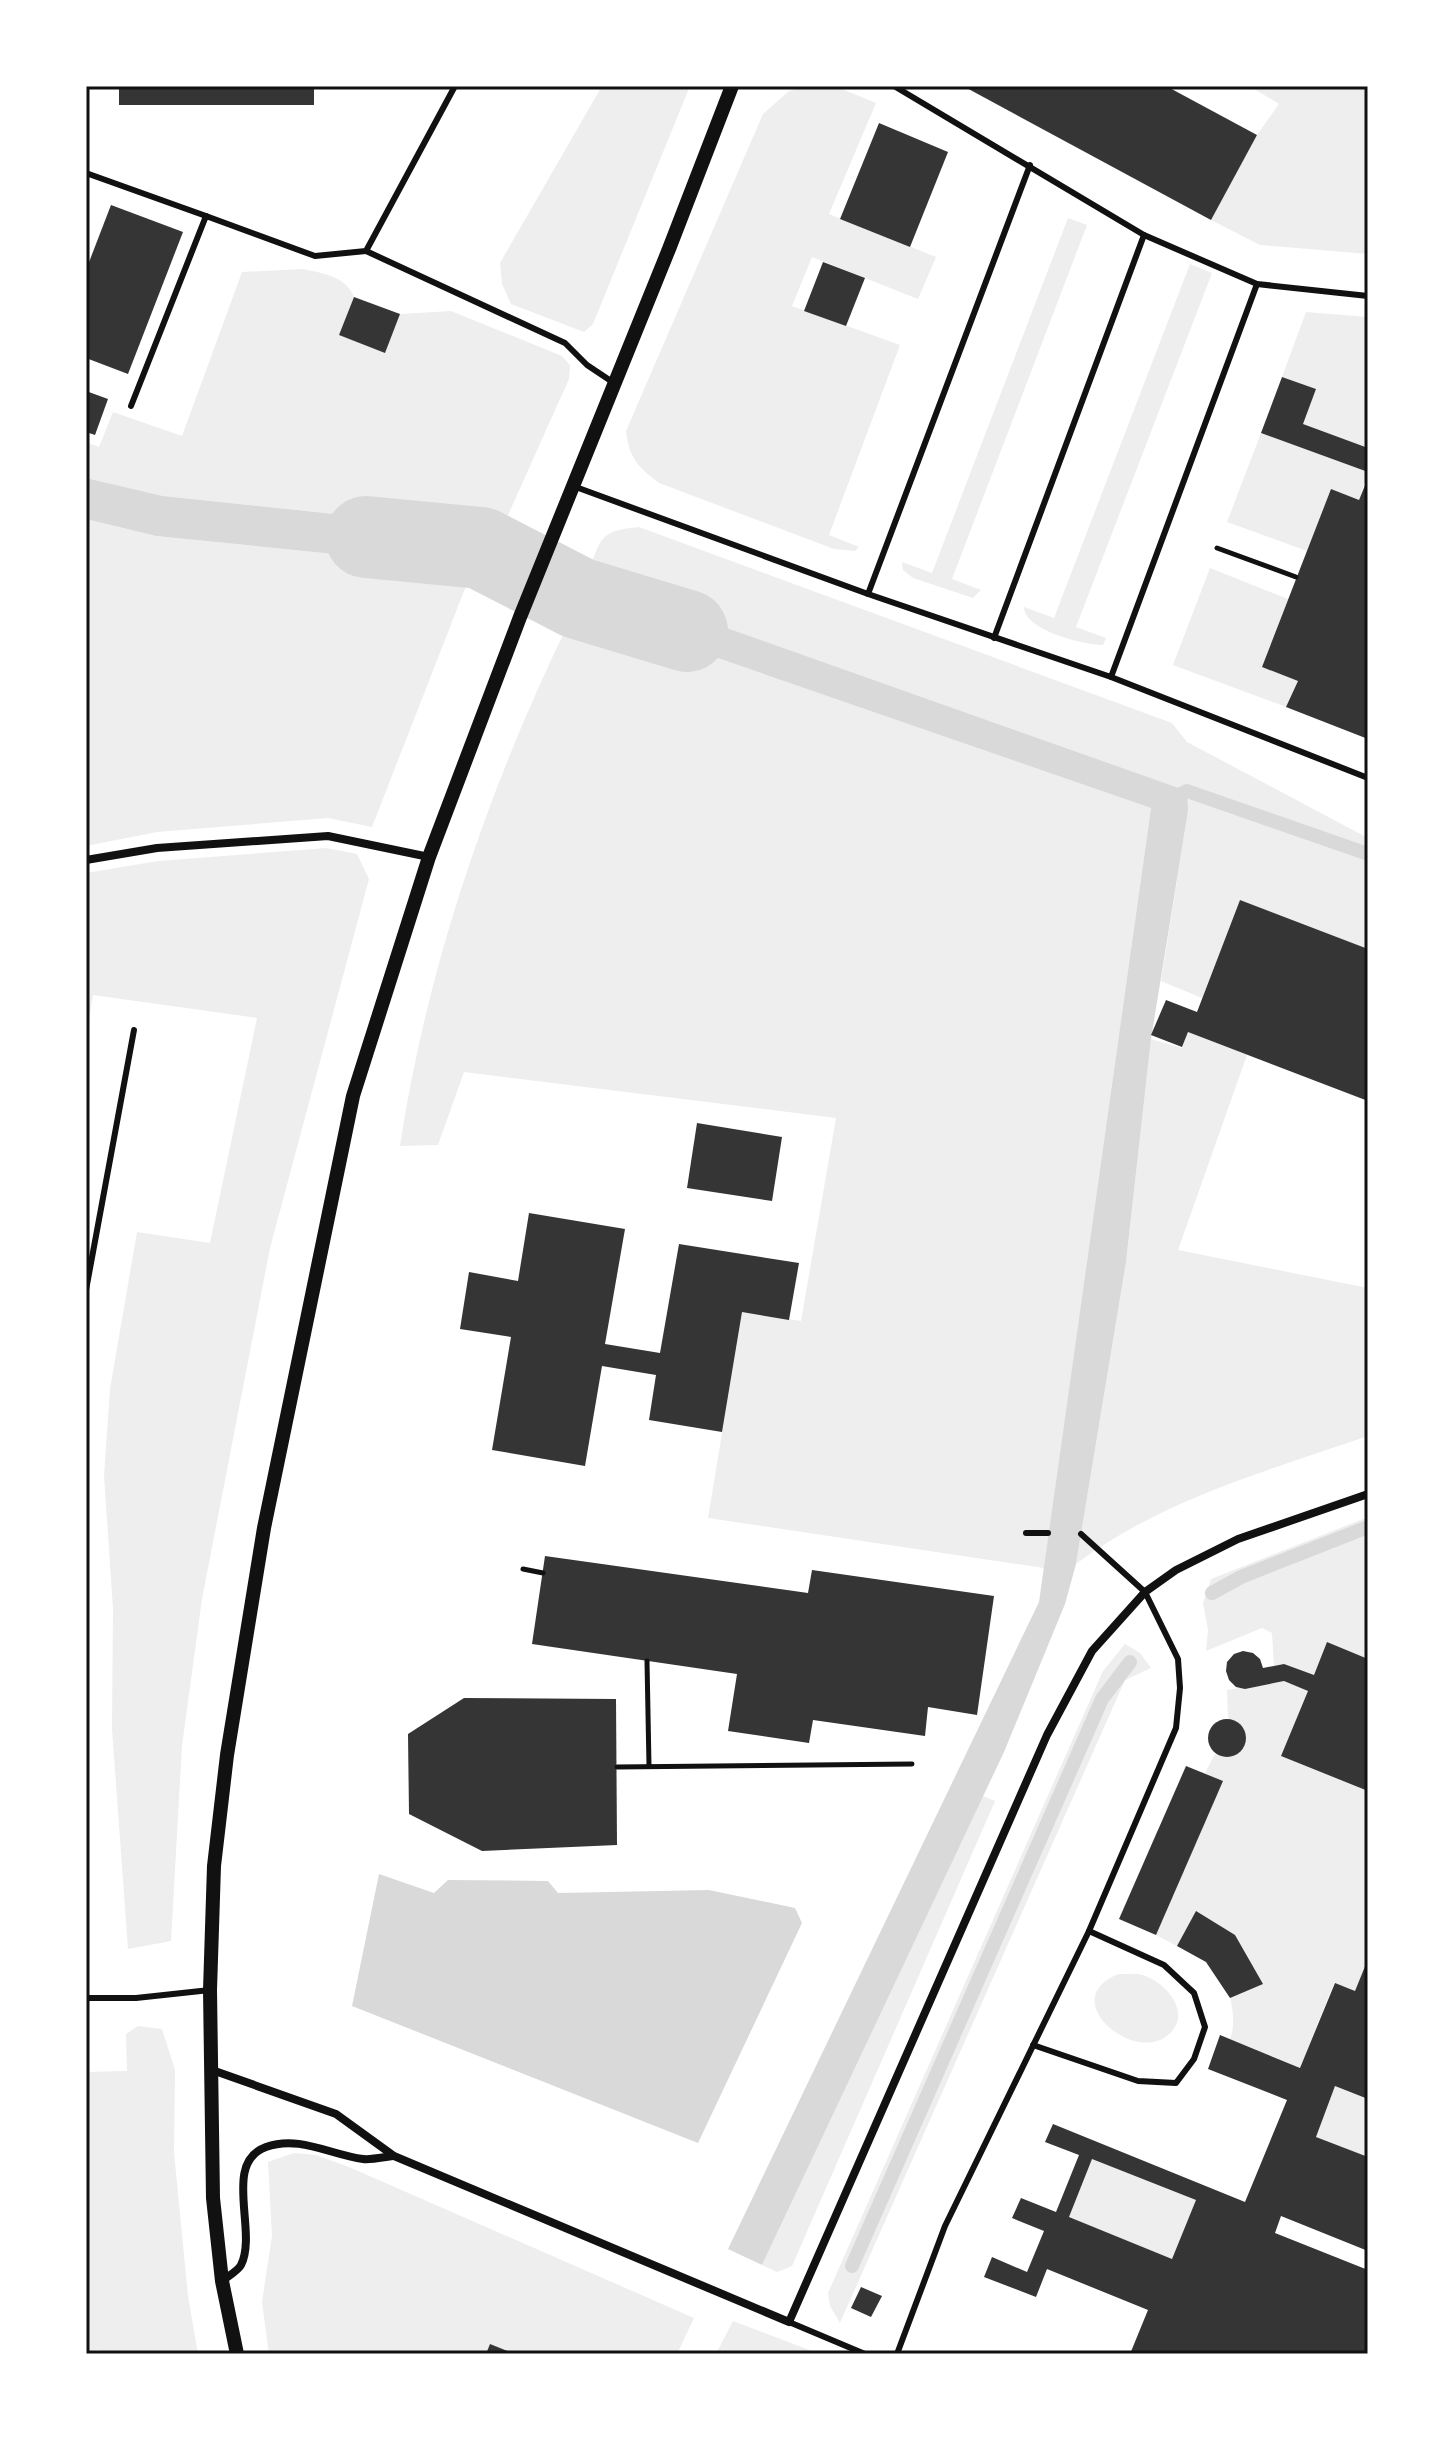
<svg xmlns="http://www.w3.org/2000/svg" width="1454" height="2440" viewBox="0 0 1454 2440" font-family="'Space Grotesk',sans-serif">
<rect width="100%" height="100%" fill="#fff"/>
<g fill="#eee">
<path d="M602 86H690L593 324 584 332 511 304 502 284 500 263Z"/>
<path d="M806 86 837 87 876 103 829 214 936 257 918 299 812 257 792 306 900 345 829 535 859 547 855 551 834 549 659 483C638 467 629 458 626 431L763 114 789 91Z"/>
<path d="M1249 86H1368V254L1260 245 1211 220 1257 135 1279 104Z"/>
<path d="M1068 218 1087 225 952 579 981 590 973 598 913 578 903 570 902 562 932 573Z"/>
<path d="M1190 264 1212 273 1076 627 1106 638 1103 645C1083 645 1024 630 1024 607L1054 618Z"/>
<path d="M302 269C322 273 346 276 354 297L339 335 385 352 400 314 451 311 562 356 570 365 569 379 504 524 488 530 163 496 86 478V442L99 447 113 412 182 436 242 272Z"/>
<path d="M1306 312 1368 317V448L1303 424 1316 389 1282 377Z"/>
<path d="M1261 433 1368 472 1359 500 1331 489 1307 551 1227 522Z"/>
<path d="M86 519 156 536 473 568 372 827 328 818 157 832 86 846Z"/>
<path d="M639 527 1172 723 1187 742 1368 838V949L1240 900 1202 998 1161 981 1188 811 587 576C601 540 597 531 639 527Z"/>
<path d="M1210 568 1288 599 1262 667 1298 681 1286 707 1173 665Z"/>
<path d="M596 616 1151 808 1044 1568 708 1518 742 1312 801 1321 836 1118 464 1072 438 1145 400 1146C427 966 490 784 570 620Z"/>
<path d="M326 848 357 854 369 879 270 1248 202 1599 182 1746 171 1941 128 1949 112 1729 113 1608 104 1476 110 1389 137 1232 210 1243 257 1018 93 995 86 1039V873L158 861Z"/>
<path d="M1188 1032 1247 1055 1178 1250 1368 1288V1436C1267 1471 1163 1499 1076 1564L1126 1262 1151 1039 1182 1048Z"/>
<path d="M1368 1517V1659L1327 1642 1314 1675 1284 1664 1274 1666 1272 1633 1262 1628 1206 1651 1208 1630 1203 1603 1211 1579Z"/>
<path d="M1125 1644 1140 1653 1151 1668 1125 1680 840 2323 830 2306 828 2293 1103 1671Z"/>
<path d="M1284 1681 1308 1691 1281 1756 1368 1791V1959L1355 1991 1334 1983 1300 2068 1230 2039C1244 2005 1209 1945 1196 1912L1177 1946 1156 1935 1222 1781 1205 1773 1215 1754C1246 1763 1259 1730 1228 1718L1227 1690Z"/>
<path d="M983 1796 995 1801 792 2266 777 2272 762 2265Z"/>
<path d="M1119 1974C1127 1974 1136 1973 1143 1975 1167 1983 1193 2014 1168 2035 1133 2065 1055 1998 1119 1974Z"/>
<path d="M138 2026 162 2029 175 2070 174 2152 188 2296 198 2354H102L101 2350 86 2351V2072L127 2071 126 2034Z"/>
<path d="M1335 2086 1368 2099V2157L1316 2137Z"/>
<path d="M294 2153 316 2155 349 2167 694 2318 677 2354H269L262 2302 272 2236 268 2162Z"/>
<path d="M1092 2159 1196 2200 1172 2259 1069 2217Z"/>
<path d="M733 2321 820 2354H716Z"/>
</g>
<g fill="#d9d9d9">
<path d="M86 478 163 496 488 530 473 568 156 536 86 519Z"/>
<path d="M587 576 670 608 1187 791 1188 811 1151 1039 1126 1262 1076 1564 1065 1604 1004 1752 762 2265 728 2249 1039 1602 1151 808 596 616 570 620Z"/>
<path d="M379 1874 434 1893 448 1880 548 1881 558 1893 709 1890 795 1908 802 1923 698 2143 352 2006Z"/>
</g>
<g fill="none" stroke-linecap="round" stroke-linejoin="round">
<g stroke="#d9d9d9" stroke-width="14">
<path d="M1172 798 1187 791 1368 854"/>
<path d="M1212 1593 1241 1577 1368 1527"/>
<path d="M852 2266 1102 1699 1130 1662"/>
</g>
<path stroke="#d9d9d9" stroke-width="82" d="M366 537 481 548 578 598 687 631"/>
</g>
<g fill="#353535" fill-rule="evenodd">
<rect x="119" y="86" width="195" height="19"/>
<path d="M963 86H1166L1257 135 1211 220Z"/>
<path d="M879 123 948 152 910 247 840 219Z"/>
<path d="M111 205 183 232 128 374 86 358V270Z"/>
<path d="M823 262 865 278 846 326 804 311Z"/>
<path d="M354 297 400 314 385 353 339 335Z"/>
<path d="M1282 377 1316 389 1303 424 1368 448V472L1261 433Z"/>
<path d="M86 391 108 399 95 435 86 432Z"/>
<path d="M1368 478V739L1286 707 1298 681 1262 667 1331 489 1359 500Z"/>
<path d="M1240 900 1368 949V1101L1188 1032 1182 1047 1151 1035 1166 1000 1197 1012Z"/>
<path d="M697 1123 782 1137 772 1201 687 1188Z"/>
<path d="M529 1213 625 1229 605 1344 660 1353 679 1244 799 1263 789 1320 742 1312 722 1432 649 1420 656 1375 602 1366 585 1466 492 1450 511 1337 460 1329 469 1272 518 1281Z"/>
<path d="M545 1556 808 1593 812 1570 994 1596 977 1715 928 1707 925 1736 813 1720 809 1743 728 1731 737 1674 532 1644Z"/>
<path d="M1327 1642 1368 1659V1791L1281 1756 1308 1691 1284 1681 1245 1689 1236 1687 1229 1680 1226 1671 1227 1662 1234 1654 1243 1651 1253 1653 1260 1659 1263 1668 1284 1664 1314 1675Z"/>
<path d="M464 1698 616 1699 617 1845 482 1851 409 1814 408 1734Z"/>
<circle cx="1227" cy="1738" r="19"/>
<path d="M1186 1766 1223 1781 1156 1935 1119 1919Z"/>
<path d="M1196 1911 1235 1935 1263 1984 1230 1998 1206 1962 1177 1946Z"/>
<path d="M1368 1959V2099L1335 2086 1316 2137 1368 2157V2251L1281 2216 1275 2233 1368 2270V2354H1130L1148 2310 1047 2269 1036 2297 984 2277 992 2257 1027 2272 1044 2231 1012 2218 1021 2198 1056 2212 1079 2155 1045 2142 1053 2124 1245 2202 1287 2100 1208 2069 1220 2035 1300 2068 1335 1983 1355 1991ZM1092 2159 1196 2200 1172 2259 1069 2217Z"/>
<path d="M861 2287 882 2296 871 2317 851 2308Z"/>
<path d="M490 2344 515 2354H486Z"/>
</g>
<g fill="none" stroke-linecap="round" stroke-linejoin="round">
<g stroke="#111" stroke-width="5">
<path d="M1217 548 1296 577"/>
<path d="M523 1569 543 1573"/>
<path d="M647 1661 649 1766"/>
<path d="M617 1767 912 1764"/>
</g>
<g stroke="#111" stroke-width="6">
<path d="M894 86 1144 235 1257 284 1368 296"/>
<path d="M86 173 206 216"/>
<path d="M366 251 565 343 587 365 614 383"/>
<path d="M131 406 206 216 315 256 366 251 455 86"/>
<path d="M573 486 868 594 1111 677 1368 778"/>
<path d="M868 594 1030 165"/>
<path d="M994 638 1144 235"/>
<path d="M1111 677 1257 284"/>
<path d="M86 1290 134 1030"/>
<path d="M1026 1533H1048"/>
<path d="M86 1998H136L210 1990"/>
<path d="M1033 2045 1138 2081 1176 2083 1194 2059 1205 2027 1194 1993 1164 1965 1089 1931"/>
<path d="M789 2322 865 2354"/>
<path d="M897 2354 945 2226 1089 1931 1176 1728 1180 1688 1178 1659 1145 1592 1081 1534"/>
</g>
<g stroke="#111" stroke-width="8">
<path d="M86 860 157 848 328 836 429 857"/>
<path d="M212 2070 336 2114 394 2156 789 2322 1047 1735 1092 1651 1145 1592 1176 1570 1238 1539 1368 1494"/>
<path d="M222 2281C228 2276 238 2271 241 2265 258 2231 222 2163 266 2147 299 2135 331 2155 363 2159 372 2160 384 2157 393 2156"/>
</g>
<path stroke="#111" stroke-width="14" d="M237 2354 222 2281 213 2198 210 1990 214 1866 227 1755 264 1528 353 1096 429 857 520 617 669 249 732 86"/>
</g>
<rect width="1454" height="2440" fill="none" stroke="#ffffff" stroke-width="176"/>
<rect x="88" y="88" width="1278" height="2264" fill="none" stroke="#111" stroke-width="3"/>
</svg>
